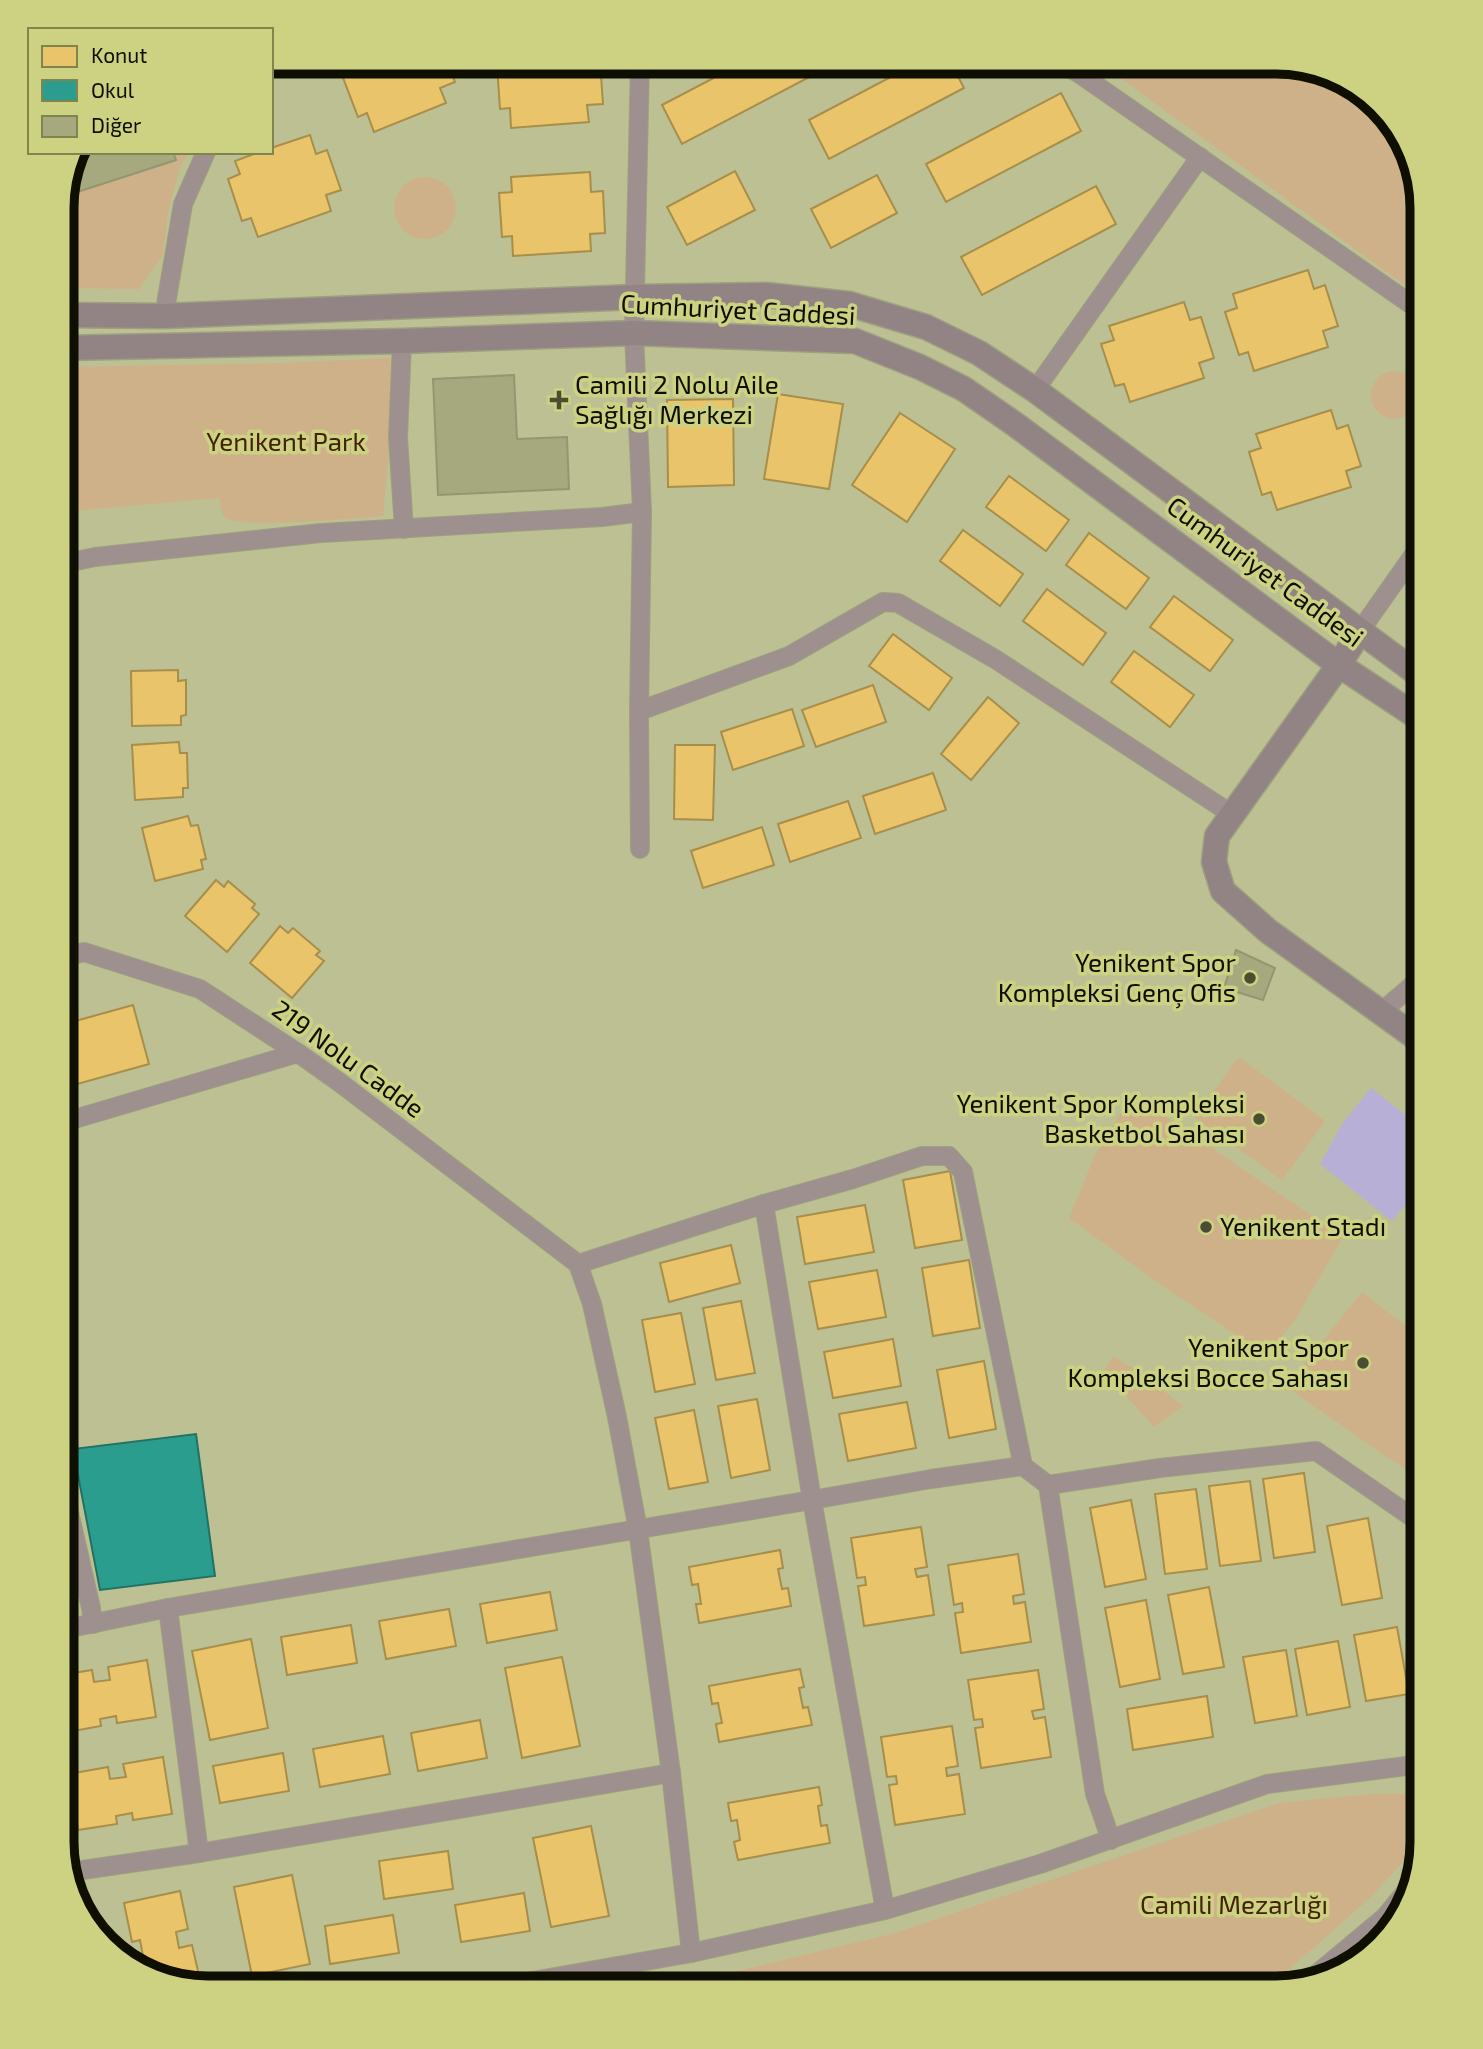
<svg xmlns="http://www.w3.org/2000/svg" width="1483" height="2049" viewBox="0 0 1483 2049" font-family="'Exo 2',sans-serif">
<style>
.green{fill:#cfb189}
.water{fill:#b8afd7}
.homes{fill:#e9c46a;stroke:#a78e4a;stroke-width:2}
.schools{fill:#2a9d8f;stroke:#227264;stroke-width:2}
.building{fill:#a6a87e;stroke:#949672;stroke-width:2}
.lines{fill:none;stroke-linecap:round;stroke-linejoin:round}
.street-casing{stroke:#9ea07f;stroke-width:20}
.secondary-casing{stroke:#9ea07f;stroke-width:27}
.street{stroke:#9d908f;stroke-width:18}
.secondary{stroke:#928484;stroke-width:24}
.poi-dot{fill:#4b4d33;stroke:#ccd281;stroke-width:2.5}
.labels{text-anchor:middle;stroke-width:7;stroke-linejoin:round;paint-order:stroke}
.street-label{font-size:26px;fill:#0e0f00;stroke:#ccd281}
.poi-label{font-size:26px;fill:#0e0f00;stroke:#ccd281;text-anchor:end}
.park-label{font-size:26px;fill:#452108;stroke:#ccd281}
.rim{fill:none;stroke:#0e0f00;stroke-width:9}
</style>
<rect width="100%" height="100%" fill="#bdc093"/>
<g class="green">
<path d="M1097,61L1285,62L1349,81L1402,134L1422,207V298Z"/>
<path d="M74,152H190L180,167L168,212L163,255L139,289L62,288V197Z"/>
<circle cx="425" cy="208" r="31"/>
<path d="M392,358L391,423L383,516C359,518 240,529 226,518C220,514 221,505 219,498L73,511L78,547L79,572L62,583V367L278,363Z"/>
<circle cx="1395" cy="395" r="24"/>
<path d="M1239,1057L1325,1121L1282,1180L1194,1117Z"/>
<path d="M1132,1094L1343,1237L1295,1320L1267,1355L1161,1285L1069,1218L1095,1155Z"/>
<path d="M1362,1292L1422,1339V1481L1286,1387Z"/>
<path d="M1113,1356L1143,1375L1183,1406L1154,1427L1104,1371Z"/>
<path d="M1372,1794H1407L1422,1809L1421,1842L1371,1897L1268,1988H705V1979L895,1933L1279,1803Z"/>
</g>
<path class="water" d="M1371,1088L1422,1128V1185L1392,1221L1320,1164L1342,1124Z"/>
<g class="homes">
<path d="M350,61H447L455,82L440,88L446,103L374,132L367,113L358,117L342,75L354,71Z"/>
<path d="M509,61L600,62L603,104L587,105L589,122L511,128L510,108L500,109L497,65L509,63Z"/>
<path d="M746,61H811L817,73L682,144L662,105Z"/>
<path d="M921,61H950L964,88L829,159L809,120Z"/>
<path d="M1061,93L1081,131L946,202L926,164Z"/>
<path d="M310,135L316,154L327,150L341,190L326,195L331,211L258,237L251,218L242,221L228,179L240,174L235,161L259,152H271V148Z"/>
<path d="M735,171L755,210L687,245L667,207Z"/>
<path d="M590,172L591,192L603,191L605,233L590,234L591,251L513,256L512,236L502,237L499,193L512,192L511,177Z"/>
<path d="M877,175L897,213L831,248L811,209Z"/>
<path d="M1096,186L1116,224L982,295L961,257Z"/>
<path d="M1308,270L1314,289L1325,285L1338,326L1323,331L1328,347L1254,371L1248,352L1239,355L1225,312L1237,308L1233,294Z"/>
<path d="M1184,302L1190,320L1201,317L1214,358L1199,363L1204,378L1130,402L1124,384L1115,386L1101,344L1114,340L1109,326Z"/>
<path d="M778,394L843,404L829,489L764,479Z"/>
<path d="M733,399L734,485L668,487L667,400Z"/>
<path d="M1331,410L1337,429L1348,425L1361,466L1346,471L1351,487L1277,510L1271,492L1262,495L1249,452L1261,448L1256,434Z"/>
<path d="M900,413L955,449L907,522L852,485Z"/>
<path d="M1009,476L1069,520L1046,551L986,507Z"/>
<path d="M963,530L1023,574L1000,606L940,561Z"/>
<path d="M1089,533L1149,578L1126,609L1066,565Z"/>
<path d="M1047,589L1106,633L1083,665L1023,621Z"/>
<path d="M1174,596L1233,640L1210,671L1150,627Z"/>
<path d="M893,634L952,678L929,710L869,666Z"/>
<path d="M1134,651L1194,695L1170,727L1111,682Z"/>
<path d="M178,670V681L186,680V715L181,716V725L132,726L131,671Z"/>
<path d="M873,685L886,722L816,747L802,710Z"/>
<path d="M988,697L1019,723L971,780L941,754Z"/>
<path d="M792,709L804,746L733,770L721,732Z"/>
<path d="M179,742L180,753H187L188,788H183V797L135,800L132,745Z"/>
<path d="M675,745H715L713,820L674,819Z"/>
<path d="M933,773L946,810L875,834L863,796Z"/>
<path d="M848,801L861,838L790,862L778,824Z"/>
<path d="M188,816L191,826L198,825L206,859L201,860L203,869L155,881L142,828Z"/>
<path d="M762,827L774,865L703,888L691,851Z"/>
<path d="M216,880L224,887L228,881L255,904L252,908L259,914L227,952L185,916Z"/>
<path d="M280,926L288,933L293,928L320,951L316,955L324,961L292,998L250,963Z"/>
<path d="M133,1005L149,1064L63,1088L61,1025Z"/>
<path d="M950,1171L962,1240L915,1248L903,1180Z"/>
<path d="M865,1205L874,1252L805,1264L797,1217Z"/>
<path d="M731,1245L740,1283L669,1302L660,1263Z"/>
<path d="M969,1260L980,1328L933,1336L922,1268Z"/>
<path d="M877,1270L886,1317L818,1329L809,1282Z"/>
<path d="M741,1301L755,1373L716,1380L703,1308Z"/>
<path d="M681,1313L695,1384L655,1392L642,1320Z"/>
<path d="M893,1339L901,1386L833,1398L824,1352Z"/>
<path d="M984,1361L996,1429L949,1438L937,1370Z"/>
<path d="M757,1399L770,1470L731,1478L718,1406Z"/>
<path d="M907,1402L916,1448L848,1461L839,1414Z"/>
<path d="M694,1410L708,1482L669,1489L655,1418Z"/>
<path d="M1304,1473L1315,1552L1274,1558L1263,1479Z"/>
<path d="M1250,1481L1261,1561L1220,1566L1209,1486Z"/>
<path d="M1196,1489L1207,1569L1165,1574L1155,1494Z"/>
<path d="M1131,1500L1146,1579L1105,1587L1090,1508Z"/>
<path d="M1368,1518L1382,1598L1342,1605L1327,1526Z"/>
<path d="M921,1527L927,1567L915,1569L917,1577L928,1575L934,1615L864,1626L858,1586L866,1585L865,1577L857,1578L851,1538Z"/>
<path d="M780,1550L783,1568L778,1569L782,1589L788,1588L791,1606L699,1623L696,1604H701L698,1584L692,1585L689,1567Z"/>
<path d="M1018,1554L1024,1594L1013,1596L1014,1604L1025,1602L1031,1642L961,1653L955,1613L963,1612L962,1603L954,1605L948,1565Z"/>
<path d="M1422,1578V1646L1411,1580Z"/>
<path d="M1209,1587L1224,1667L1183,1674L1168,1595Z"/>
<path d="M550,1592L557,1630L487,1643L480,1604Z"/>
<path d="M1146,1600L1160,1679L1120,1687L1105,1608Z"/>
<path d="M449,1609L456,1646L386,1659L379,1621Z"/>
<path d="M351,1625L357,1663L287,1675L281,1637Z"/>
<path d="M1397,1627L1409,1694L1366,1701L1354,1635Z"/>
<path d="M251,1639L268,1728L210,1740L192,1651Z"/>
<path d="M1338,1641L1350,1707L1307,1715L1295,1649Z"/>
<path d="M1286,1650L1297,1716L1255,1723L1243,1657Z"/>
<path d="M562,1657L580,1746L522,1758L505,1668Z"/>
<path d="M147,1660L156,1717L117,1723L116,1716L100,1719L101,1726L62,1733L61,1675L92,1670L94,1682L110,1680L108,1667Z"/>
<path d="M800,1669L804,1687L799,1688L803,1708L808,1707L812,1725L719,1742L716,1724L722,1723L718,1703L712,1704L709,1686Z"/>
<path d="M1038,1670L1044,1709L1032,1711L1034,1719L1045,1717L1051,1757L981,1768L975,1728L983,1727L982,1719L974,1720L968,1680Z"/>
<path d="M1207,1696L1213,1737L1133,1750L1127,1709Z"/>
<path d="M480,1720L487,1758L418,1771L411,1733Z"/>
<path d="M952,1726L958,1766L946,1768L947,1776L959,1774L965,1814L895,1825L889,1785L897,1784L896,1776L887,1777L881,1737Z"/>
<path d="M383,1736L390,1774L320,1787L313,1749Z"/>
<path d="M283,1753L289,1791L220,1803L213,1766Z"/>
<path d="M163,1757L172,1814L133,1820L132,1813L116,1816L117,1824L78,1830L69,1774L108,1767L110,1779L126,1777L123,1764Z"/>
<path d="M819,1787L822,1805L818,1806L821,1826L827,1825L830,1843L738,1860L734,1842L740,1840L737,1820L731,1821L728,1803Z"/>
<path d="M591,1826L609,1916L551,1927L533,1838Z"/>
<path d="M448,1851L453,1889L384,1899L379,1861Z"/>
<path d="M292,1875L310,1964L252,1976L234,1887Z"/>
<path d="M180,1891L188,1929L176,1932L179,1948L192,1945L201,1984L192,1986L138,1969L136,1957L143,1956L140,1940L132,1942L124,1903Z"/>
<path d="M524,1893L530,1931L461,1942L455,1905Z"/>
<path d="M393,1915L399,1953L330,1964L325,1926Z"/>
</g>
<path class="schools" d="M196,1434L215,1576L100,1590L73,1449Z"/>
<g class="building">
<path d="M74,152H173L176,160L62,197Z"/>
<path d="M514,375L517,439L567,437L569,489L438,495L433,379Z"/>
<path d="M1236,950L1275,968L1263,1000L1224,988Z"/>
</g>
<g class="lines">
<defs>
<g id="street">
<path d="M1052,61L1077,72L1422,312"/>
<path d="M271,68L282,61"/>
<path d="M164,316L183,204L206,152"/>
<path d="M402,341L398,438L404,529"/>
<path d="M1035,390L1200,157"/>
<path d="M62,564L95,557L321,533L602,517L642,512L634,333L640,61"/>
<path d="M1360,631L1422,543"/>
<path d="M639,711L789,656L883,602L898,603L995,659L1233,815"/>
<path d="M640,849L639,711L642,512"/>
<path d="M61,958L84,952L200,989L298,1053L339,1082L578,1264"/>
<path d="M1381,1012L1422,977"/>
<path d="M61,1123L298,1053"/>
<path d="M764,1204L853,1179L922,1156H949L963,1172L1023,1466"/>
<path d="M578,1264L764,1204L812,1500L931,1479L1023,1466L1048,1485L1160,1468L1316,1451L1422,1524"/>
<path d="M578,1264L592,1304L617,1417L638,1530L671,1773L691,1953"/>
<path d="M61,1477L91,1608L93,1624"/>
<path d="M1048,1485L1095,1794L1111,1840"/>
<path d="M168,1608L199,1853"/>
<path d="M61,1630L168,1608L812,1500L885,1910"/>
<path d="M69,1872L199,1853L671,1773"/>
<path d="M1312,1978L1385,1917L1409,1888"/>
<path d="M494,1988L691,1953L885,1910L1040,1864L1267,1784L1422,1764"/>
</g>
<g id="secondary">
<path d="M62,315L164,316L635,297L766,295L849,304L926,327L979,353L1035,390L1422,677"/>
<path d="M62,348L402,341L634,333L855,341L920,367L964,389L1016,425L1339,665L1422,720"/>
<path d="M1360,631L1339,665L1217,836L1214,862L1223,891L1268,931L1422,1042"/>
</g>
</defs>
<use href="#street" class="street-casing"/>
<use href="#secondary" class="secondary-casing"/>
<use href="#street" class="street"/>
<use href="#secondary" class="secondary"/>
</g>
<g class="poi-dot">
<path d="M555.5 389.5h7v7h7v7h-7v7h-7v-7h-7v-7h7z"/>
<circle cx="1250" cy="978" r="7"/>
<circle cx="1259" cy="1119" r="7"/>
<circle cx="1206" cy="1227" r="7"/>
<circle cx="1363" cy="1363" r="7"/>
</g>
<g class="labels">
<g class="street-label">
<text transform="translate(738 310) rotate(3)" y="9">Cumhuriyet Caddesi</text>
<text transform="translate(1265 572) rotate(36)" y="9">Cumhuriyet Caddesi</text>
<text transform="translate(348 1059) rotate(36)" y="9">219 Nolu Cadde</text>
</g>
<g class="poi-label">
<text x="575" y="394" text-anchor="start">Camili 2 Nolu Aile<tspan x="575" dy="30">Sağlığı Merkezi</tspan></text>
<text x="1236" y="972">Yenikent Spor<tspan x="1236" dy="30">Kompleksi Genç Ofis</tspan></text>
<text x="1245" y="1113">Yenikent Spor Kompleksi<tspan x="1245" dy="30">Basketbol Sahası</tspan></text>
<text x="1220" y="1236" text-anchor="start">Yenikent Stadı</text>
<text x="1349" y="1357">Yenikent Spor<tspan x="1349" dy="30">Kompleksi Bocce Sahası</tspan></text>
</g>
<g class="park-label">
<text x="286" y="451">Yenikent Park</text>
<text x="1234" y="1914">Camili Mezarlığı</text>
</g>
</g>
<path d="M0 0H1483V2049H0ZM208 74H1276A134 134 0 0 1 1410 208V1842A134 134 0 0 1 1276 1976H208A134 134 0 0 1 74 1842V208A134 134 0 0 1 208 74Z" fill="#ccd281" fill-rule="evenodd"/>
<path class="rim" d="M208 74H1276A134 134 0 0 1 1410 208V1842A134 134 0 0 1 1276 1976H208A134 134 0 0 1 74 1842V208A134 134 0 0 1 208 74Z"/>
<rect x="28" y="28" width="245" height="126" fill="#ccd281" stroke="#80844d" stroke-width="2"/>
<rect x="42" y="46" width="35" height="21" fill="#e9c46a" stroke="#80844d" stroke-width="2"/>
<text x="91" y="63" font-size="21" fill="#0e0f00">Konut</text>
<rect x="42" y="80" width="35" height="21" fill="#2a9d8f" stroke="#80844d" stroke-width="2"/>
<text x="91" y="98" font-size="21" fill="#0e0f00">Okul</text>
<rect x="42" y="116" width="35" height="21" fill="#a6a87e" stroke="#80844d" stroke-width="2"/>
<text x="91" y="133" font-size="21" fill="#0e0f00">Diğer</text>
</svg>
